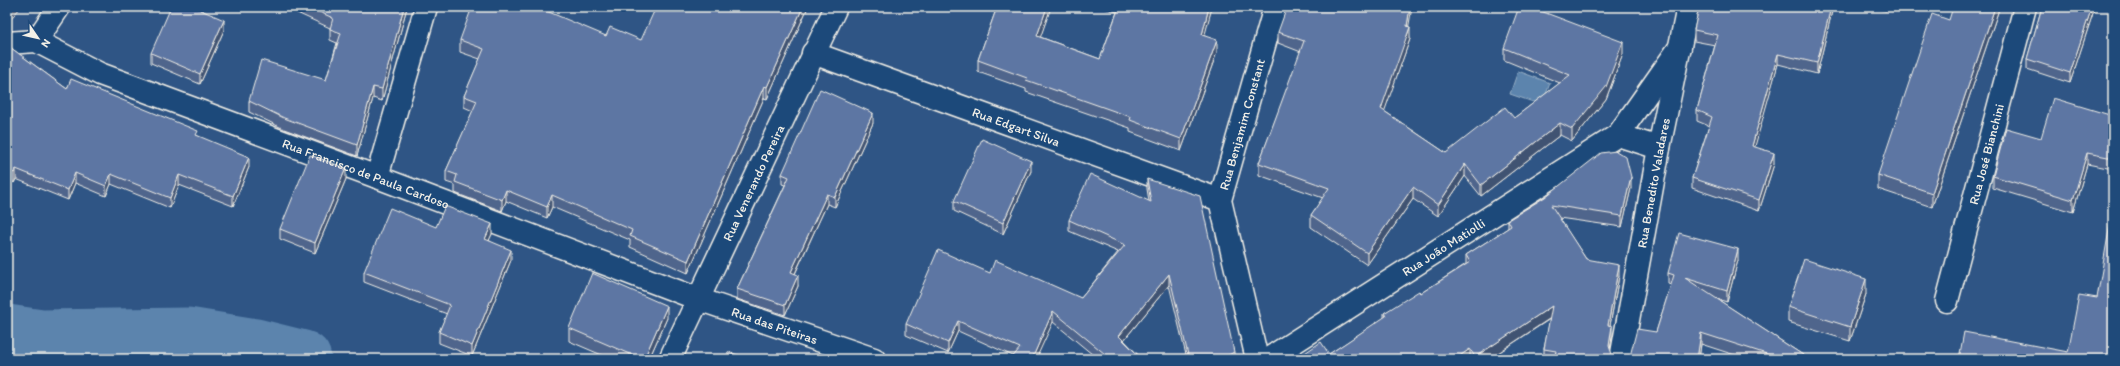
<svg xmlns="http://www.w3.org/2000/svg" width="2120" height="366" viewBox="0 0 2120 366" font-family="Itim,sans-serif">
<style>
.water{fill:#5b84ad;stroke:#98b0c5}
.lines{fill:none;stroke-linecap:round;stroke-linejoin:round}
.river{stroke:#5b84ad;stroke-width:57}
.street-casing{stroke:#f4f1e8;stroke-width:25}
.secondary-casing{stroke:#f4f1e8;stroke-width:25}
.street{stroke:#1f4a7a;stroke-width:22}
.secondary{stroke:#1f4a7a;stroke-width:22}
.wall{fill:#50658c;stroke:#f4f1e8}
.shaded-wall{fill:#415372;stroke:#f4f1e8}
.building{fill:#5d76a3;stroke:#f4f1e8}
.labels{text-anchor:middle;stroke-width:3.5;stroke-linejoin:round;paint-order:stroke}
.street-label{font-size:13px;fill:#f4f1e8;stroke:#1f4a7a}
</style>
<rect width="100%" height="100%" fill="#2f5585"/>
<filter id="ink" filterUnits="userSpaceOnUse"><feTurbulence type="fractalNoise" baseFrequency=".025" numOctaves="2"/><feDisplacementMap in="SourceGraphic" scale="8" xChannelSelector="R" yChannelSelector="G"/><feConvolveMatrix kernelMatrix="1 2 1 2 8 2 1 2 1" color-interpolation-filters="sRGB"/></filter>
<g filter="url(#ink)">
<path class="water" d="M1518,71L1550,83L1542,105L1510,94Z"/>
<g class="lines">
<path class="river" d="M7,333L41,338L187,336L255,347L303,359"/>
<defs>
<g id="street">
<path d="M36,41L59,7"/>
<path id="s1" d="M7,43L36,41L100,74L377,177L698,299L874,359"/>
<path id="s2" d="M813,53L1220,200"/>
<path d="M1618,135L1659,148"/>
<path d="M377,177L426,7"/>
<path id="s3" d="M1947,301L2025,7"/>
<path id="s4" d="M1257,359L1220,200L1275,7"/>
<path id="s5" d="M1268,359L1618,135L1680,47"/>
</g>
<g id="secondary">
<path id="s6" d="M670,359L836,7"/>
<path id="s7" d="M1621,359L1659,148L1688,7"/>
</g>
</defs>
<use href="#street" class="street-casing"/>
<use href="#secondary" class="secondary-casing"/>
<use href="#street" class="street"/>
<use href="#secondary" class="secondary"/>
</g>
<g class="wall">
<path d="M284,7H407L382,101L373,98L357,156L284,129L249,112V101L326,80L337,43L330,40V28Z"/>
<path d="M808,7L767,99L764,98L688,273L630,247V240L552,207L547,218L506,201L502,211L455,193V185L446,182V171L473,111L464,107V96L480,59L460,52V40L606,36L641,40Z"/>
<path d="M997,7H1051L1040,37L1100,59L1117,12L1100,7H1212L1204,36L1217,52L1181,151L1130,132V128L1026,92V89L978,72V60Z"/>
<path d="M1699,7H1833L1817,74L1778,64L1754,147L1774,164L1759,211L1692,188V178L1709,126L1697,121V110L1715,45L1694,41V30Z"/>
<path d="M1871,7H1887L1886,11Z"/>
<path d="M1998,7V12L1932,207L1878,189V175L1949,20Z"/>
<path d="M2042,7H2095L2070,83L2027,69V59Z"/>
<path d="M1408,27L1410,39L1384,111L1446,153L1514,118L1560,83L1504,60V48L1623,54L1606,99L1572,141L1560,135L1481,196L1465,176L1438,216L1413,199L1367,265L1311,227V215L1323,198L1259,175V163L1301,52L1278,43V32Z"/>
<path d="M224,30L200,84L151,63V53Z"/>
<path d="M7,45L67,89L198,136L249,167L233,206L179,185L170,208L111,184L106,196L75,183L68,200L16,179L14,183L10,180Z"/>
<path d="M2113,116V169L2087,164L2073,212L1993,188V176L2041,138Z"/>
<path d="M873,123L835,207L827,204L795,274L798,286L785,315L737,299V289L785,185L782,184V174Z"/>
<path d="M1031,171L1003,234L954,211V201Z"/>
<path d="M346,179L315,253L280,239V229Z"/>
<path d="M1147,179L1234,359H1187L1169,285L1124,340L1142,359H1098L1053,322L1013,356L958,331L948,353L906,335V324L990,273L1081,298L1118,252L1069,231V220L1149,201L1147,189Z"/>
<path d="M1631,188L1622,227L1559,218L1586,259L1619,276L1610,325L1612,337L1610,350L1613,357L1616,359H1544V349L1550,319L1489,359H1296L1329,354L1384,318V313L1421,293L1466,264V255L1508,228V220L1545,197Z"/>
<path d="M436,227L492,234L489,240L511,260L472,356L439,343V332L447,314L364,282V272Z"/>
<path d="M1738,260L1727,302L1717,299L1809,359H1747L1701,344L1699,359H1623L1630,356L1656,332L1671,285L1668,284V273Z"/>
<path d="M1866,294L1850,341L1788,322V307Z"/>
<path d="M667,318L649,359H611L569,341V328Z"/>
</g>
<g class="shaded-wall">
<path d="M12,7H21L7,23V12Z"/>
<path d="M404,7H407L382,101V89Z"/>
<path d="M803,7H808L767,99V87Z"/>
<path d="M1047,7H1051L1037,47V36Z"/>
<path d="M1209,7H1212L1202,46V35Z"/>
<path d="M1410,7H1412L1407,36L1410,27V39L1381,121V109L1407,26Z"/>
<path d="M1831,7H1833L1817,74V63Z"/>
<path d="M1995,7H1998V12L1932,207V193Z"/>
<path d="M2092,7H2095L2070,83V73Z"/>
<path d="M224,20V30L200,84V74Z"/>
<path d="M1217,40V52L1181,151V139Z"/>
<path d="M1623,42V54L1606,99L1572,141V129Z"/>
<path d="M1778,54V64L1752,157V146Z"/>
<path d="M764,86V98L688,273V261Z"/>
<path d="M373,87V98L357,156V145Z"/>
<path d="M873,113V123L835,207V197Z"/>
<path d="M1560,123V135L1481,196V185Z"/>
<path d="M1774,153V164L1759,211V200Z"/>
<path d="M2087,153V164L2073,212V200Z"/>
<path d="M249,157V167L233,206V196Z"/>
<path d="M1031,161V171L1003,234V223Z"/>
<path d="M1465,164V176L1438,216V205Z"/>
<path d="M346,168V179L315,253V243Z"/>
<path d="M16,169V179L14,183V173Z"/>
<path d="M10,170V180L7,185V174Z"/>
<path d="M75,173V183L68,200V190Z"/>
<path d="M111,174V184L106,196V186Z"/>
<path d="M179,175V185L170,208V198Z"/>
<path d="M1631,177V188L1622,227V216Z"/>
<path d="M1413,187V199L1367,265V253Z"/>
<path d="M506,190V201L502,211V200Z"/>
<path d="M827,194V204L791,282V272Z"/>
<path d="M552,195V207L547,218V207Z"/>
<path d="M492,224V234L485,249V239Z"/>
<path d="M1738,249V260L1727,302V291Z"/>
<path d="M511,250V260L472,356V346Z"/>
<path d="M1619,265V276L1608,336V325Z"/>
<path d="M1169,274V285L1119,346V336Z"/>
<path d="M798,275V286L785,315V305Z"/>
<path d="M1866,279V294L1850,341V327Z"/>
<path d="M667,306V318L649,359H644Z"/>
<path d="M1552,306V317L1489,359H1475V357Z"/>
<path d="M1053,311V322L1036,359H1032Z"/>
<path d="M958,321V331L948,353V343Z"/>
<path d="M1612,326V337L1609,357V346Z"/>
<path d="M1701,333V344L1699,359H1697Z"/>
<path d="M1470,349V359H1455Z"/>
<path d="M1234,352V359H1222Z"/>
</g>
<g class="building">
<path d="M7,7H12L7,12Z"/>
<path d="M171,7H194L224,20L200,74L151,53Z"/>
<path d="M308,7H404L382,89L373,87L357,145L284,118L249,101L261,60L326,80L341,33L330,29L333,18Z"/>
<path d="M472,7H537L606,36L610,27L641,40L656,7H803L767,87L764,86L688,261L630,236L632,230L552,195L547,207L506,190L502,200L455,182L457,175L446,171L477,101L464,96L484,49L460,40Z"/>
<path d="M997,7H1047L1037,36L1100,59L1119,7H1209L1202,35L1217,40L1181,139L1130,120L1131,117L1026,80L1027,78L978,60Z"/>
<path d="M1287,7H1410L1407,26L1410,27L1381,109L1446,153L1505,107L1514,118L1570,75L1504,48L1519,7H1530L1623,42L1606,87L1572,129L1560,123L1481,185L1465,164L1438,205L1413,187L1367,253L1311,215L1329,188L1259,163L1304,41L1278,32Z"/>
<path d="M1699,7H1831L1817,63L1778,54L1752,146L1774,153L1759,200L1692,178L1712,117L1697,110L1718,35L1694,30Z"/>
<path d="M1953,7H1995L1932,193L1878,175L1932,14L1949,20Z"/>
<path d="M2042,7H2092L2070,73L2027,59Z"/>
<path d="M7,45L67,89L71,79L198,131L196,135L249,157L233,196L179,175L170,198L111,174L106,186L75,173L68,190L16,169L14,173L10,170L7,174Z"/>
<path d="M820,89L873,113L835,197L827,194L791,272L798,275L785,305L737,289L789,177L782,174Z"/>
<path d="M2053,98L2113,116V158L2087,153L2073,200L1993,176L2006,128L2041,138Z"/>
<path d="M982,139L1031,161L1003,223L954,201Z"/>
<path d="M1616,151L1626,157L1631,177L1622,216L1551,205L1586,259L1619,265L1608,325L1612,326L1609,346L1613,357L1616,359H1554L1556,351L1544,349L1552,306L1475,357L1470,349L1455,359H1296L1321,342L1329,354L1386,316L1384,313L1419,291L1421,293L1470,262L1466,255L1511,226L1508,220L1545,197L1601,153Z"/>
<path d="M310,155L346,168L315,243L280,229Z"/>
<path d="M1090,174L1151,202L1147,179L1200,196L1234,352L1222,359H1189L1169,274L1119,336L1142,359H1100L1105,354L1053,311L1032,359H1011L1020,348L958,321L948,343L906,324L938,250L990,273L995,260L1081,298L1125,245L1069,220Z"/>
<path d="M445,206L492,224L485,239L511,250L472,346L439,332L450,305L364,272L390,208L436,227Z"/>
<path d="M2112,213H2113V359H1959L1964,332L2068,352L2079,295L2097,298Z"/>
<path d="M1679,233L1738,249L1727,291L1685,278L1809,359H1782L1701,333L1697,359H1623L1630,356L1637,329L1656,332L1674,275L1668,273Z"/>
<path d="M1804,259L1866,279L1850,327L1788,307Z"/>
<path d="M592,273L667,306L644,359H641L569,328Z"/>
<path d="M729,352L749,359H726Z"/>
<path d="M189,353L202,359H186Z"/>
<path d="M713,357L718,359H712Z"/>
</g>
</g>
<g class="labels">
<g class="street-label">
<text dy="5" stroke="none"><textPath href="#s4" startOffset="242">Rua Benjamim Constant</textPath></text>
<text dy="5" stroke="none"><textPath href="#s2" startOffset="216">Rua Edgart Silva</textPath></text>
<text dy="5" stroke="none"><textPath href="#s3" startOffset="152">Rua José Bianchini</textPath></text>
<text dy="5" stroke="none"><textPath href="#s1" startOffset="385">Rua Francisco de Paula Cardoso</textPath></text>
<text dy="5" stroke="none"><textPath href="#s6" startOffset="195">Rua Venerando Pereira</textPath></text>
<text dy="5" stroke="none"><textPath href="#s7" startOffset="179">Rua Benedito Valadares</textPath></text>
<text dy="5" stroke="none"><textPath href="#s5" startOffset="208">Rua João Matiolli</textPath></text>
<text dy="5" stroke="none"><textPath href="#s1" startOffset="821">Rua das Piteiras</textPath></text>
</g>
</g>
<rect width="2120" height="366" fill="none" stroke="#1f4a7a" stroke-width="24"/>
<rect x="12" y="12" width="2096" height="342" fill="none" stroke="#f4f1e8" stroke-width="1.5" filter="url(#ink)"/>
<g transform="translate(38 38) rotate(124)" stroke="#1f4a7a" stroke-width="3" paint-order="stroke">
<path d="M0-3L7 15L0 10L-7 15Z" fill="#f4f1e8"/>
<text y="-6" font-size="11" font-weight="bold" text-anchor="middle" fill="#f4f1e8">N</text>
</g>
</svg>
